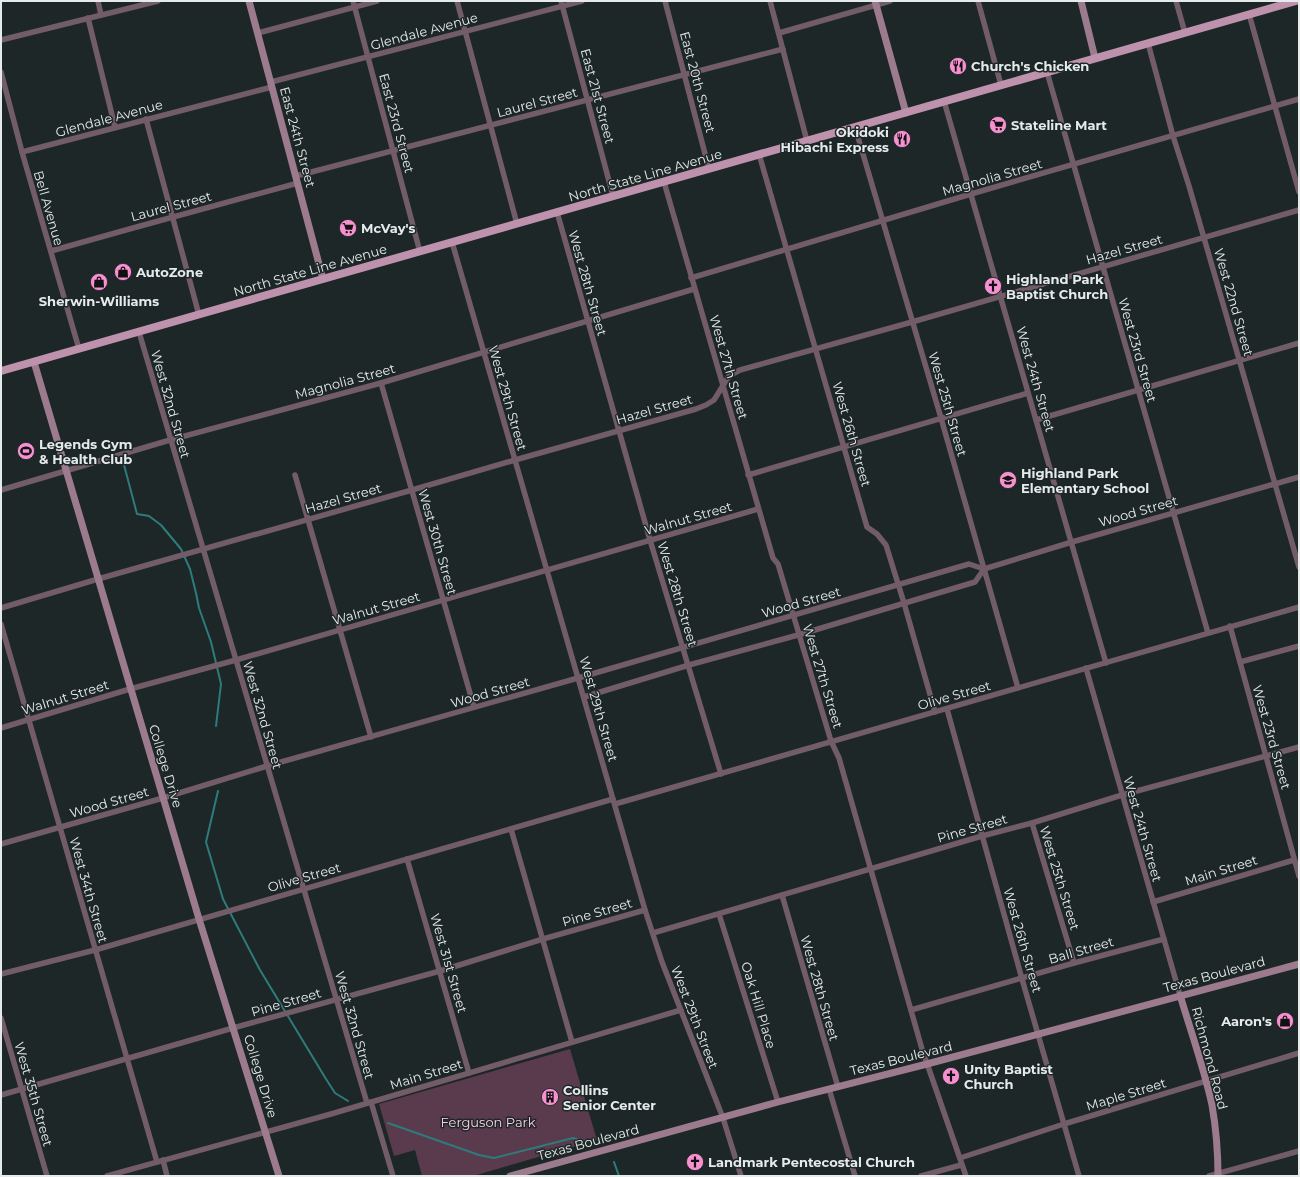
<svg xmlns="http://www.w3.org/2000/svg" width="1300" height="1177" viewBox="0 0 1300 1177" font-family="Montserrat,sans-serif">
<style>
.green{fill:#5a3a4d}
.lines{fill:none;stroke-linecap:round;stroke-linejoin:round}
.stream{stroke:#2e7b7c;stroke-width:2}
.street{stroke:#715c68;stroke-width:5.5}
.secondary{stroke:#9d7b8e;stroke-width:7}
.primary{stroke:#be92ac;stroke-width:8}
.labels{text-anchor:middle;stroke-width:3;stroke-linejoin:round;paint-order:stroke}
.street-label{font-size:13px;fill:#e5ebeb;stroke:#1e2727}
.poi-label{font-size:13px;font-weight:bold;fill:#e5ebeb;stroke:#1e2727;text-anchor:start}
.park-label{font-size:13px;fill:#fed0ea;stroke:#1e2727}
</style>
<rect width="100%" height="100%" fill="#1e2727"/>
<path class="green" d="M570,1049L597,1140L473,1176H422L415,1150L394,1156L379,1104Z"/>
<g class="lines">
<g class="stream">
<path d="M123,461L137,514L149,516L161,525L181,549L190,569L196,593L199,608L211,642L221,684L216,726"/>
<path d="M218,791L206,842L223,899L260,970L326,1079L335,1093L348,1101"/>
<path d="M388,1123L479,1155L494,1158L573,1138L580,1140"/>
<path d="M614,1162L619,1176"/>
</g>
<g class="street">
<path d="M98,1L101,15"/>
<path d="M353,1L420,252"/>
<path d="M457,1L517,224"/>
<path d="M561,1L613,196"/>
<path d="M665,1L709,169"/>
<path d="M770,1L807,141"/>
<path d="M978,1L1001,85"/>
<path d="M1176,1L1185,33"/>
<path d="M1249,14L1299,192"/>
<path d="M88,18L115,127"/>
<path d="M258,33L377,1"/>
<path d="M779,33L890,1"/>
<path d="M1,40L158,1"/>
<path d="M1148,43L1173,136L1189,186L1299,567"/>
<path d="M1,72L22,152L79,349"/>
<path d="M1047,72L1208,633"/>
<path d="M271,82L582,1"/>
<path d="M944,101L1106,663"/>
<path d="M146,119L199,315"/>
<path d="M855,127L941,418L1018,688"/>
<path d="M22,152L272,87"/>
<path d="M759,154L867,527L877,534L886,545L904,603L935,712"/>
<path d="M296,176L783,49"/>
<path d="M664,182L773,558L778,564L831,741L839,758L922,1049L966,1176"/>
<path d="M557,212L650,540L721,774"/>
<path d="M452,242L645,910L662,962L723,1118L741,1176"/>
<path d="M51,251L133,228L298,183"/>
<path d="M691,278L971,194L1299,99"/>
<path d="M139,332L367,1103"/>
<path d="M381,383L474,707"/>
<path d="M1036,420L1299,343"/>
<path d="M295,475L371,737"/>
<path d="M748,475L1028,393"/>
<path d="M1,490L170,440L381,383L694,289"/>
<path d="M1,608L98,579L412,490L515,460L696,409L706,405L714,400L729,376L740,370L912,322L1299,210"/>
<path d="M1,624L157,1162"/>
<path d="M1230,626L1299,876"/>
<path d="M1240,662L1299,646"/>
<path d="M1086,668L1180,995"/>
<path d="M584,697L689,665L798,635L975,582L984,569"/>
<path d="M947,709L1022,979L1079,1176"/>
<path d="M1,728L130,689L236,660L758,509"/>
<path d="M615,804L1299,607"/>
<path d="M1032,823L1074,963"/>
<path d="M511,829L572,1042"/>
<path d="M1,844L163,798L267,766L578,678L969,564L984,569L1072,542L1299,477"/>
<path d="M407,859L469,1073"/>
<path d="M782,895L838,1087"/>
<path d="M1153,902L1294,860"/>
<path d="M719,914L778,1102"/>
<path d="M653,933L982,836L1032,823L1122,795L1299,747"/>
<path d="M1,974L95,950L613,799"/>
<path d="M911,1010L1074,963L1164,939"/>
<path d="M1,1018L47,1176"/>
<path d="M829,1089L855,1176"/>
<path d="M1,1095L233,1028L440,971L543,939L645,910"/>
<path d="M371,1102L393,1176"/>
<path d="M960,1158L1064,1124L1299,1053"/>
<path d="M163,1160L167,1176"/>
<path d="M107,1176L331,1114L681,1010"/>
<path d="M921,1176L961,1165"/>
<path d="M1209,1176L1299,1151"/>
</g>
<g class="secondary">
<path d="M249,1L323,279"/>
<path d="M875,1L906,113"/>
<path d="M1081,1L1095,58"/>
<path d="M34,362L199,919L279,1176"/>
<path d="M1180,995C1191,1032 1204,1068 1212,1105C1216,1128 1218,1153 1218,1176"/>
<path d="M510,1176L778,1102L927,1064L1299,964"/>
</g>
<path class="primary" d="M1,371L1296,1"/>
</g>
<defs>
<symbol id="restaurant-disc" viewBox="-11 -11 22 22"><circle r="9.5" fill="#f690d0" stroke="#1e2727"/><path d="M-5-6h1v4h1v-4h1v4h1v-4h1v5L-1.5 .5V6h-2V.5L-5-1ZM5-6V6H3V1.5H1.5Q1.5-4 5-6Z" fill="#111"/></symbol>
<symbol id="supermarket-disc" viewBox="-11 -11 22 22"><circle r="9.5" fill="#f690d0" stroke="#1e2727"/><path d="M-6-5.5h2.5l.6 2H6L4.5 2H-2.5L-4.4-4H-6ZM-1.5 3.2a1.3 1.3 0 1 0 .1 0ZM3 3.2a1.3 1.3 0 1 0 .1 0Z" fill="#111"/></symbol>
<symbol id="shop-disc" viewBox="-11 -11 22 22"><circle r="9.5" fill="#f690d0" stroke="#1e2727"/><path d="M-5-2.5h2.3a2.7 3.5 0 0 1 5.4 0H5L5.5 6h-11ZM-1.5-2.5h3a1.5 2.3 0 0 0-3 0Z" fill="#111"/></symbol>
<symbol id="church-disc" viewBox="-11 -11 22 22"><circle r="9.5" fill="#f690d0" stroke="#1e2727"/><path d="M-1.2-6h2.4v3.5h3.3v2.4h-3.3V6h-2.4V-.1h-3.3v-2.4h3.3Z" fill="#111"/></symbol>
<symbol id="stadium-disc" viewBox="-11 -11 22 22"><circle r="9.5" fill="#f690d0" stroke="#1e2727"/><path d="M0-5a6.5 5 0 1 0 0 10a6.5 5 0 1 0 0-10ZM-3.5-1.8h7v3.6h-7Z" fill="#111"/></symbol>
<symbol id="school-disc" viewBox="-11 -11 22 22"><circle r="9.5" fill="#f690d0" stroke="#1e2727"/><path d="M0-5L7-2L0 1L-7-2ZM-4 1L0 2.5L4 1V4Q0 6-4 4Z" fill="#111"/></symbol>
<symbol id="building-disc" viewBox="-11 -11 22 22"><circle r="9.5" fill="#f690d0" stroke="#1e2727"/><path d="M-4-6H4V6H1V3H-1V6H-4ZM-2.5-4.3h1.7v1.8h-1.7ZM.8-4.3h1.7v1.8H.8ZM-2.5-1h1.7V.8h-1.7ZM.8-1h1.7V.8H.8Z" fill="#111"/></symbol>
</defs>
<g fill-rule="evenodd">
<use href="#restaurant-disc" x="948" y="56" width="20" height="20"/>
<use href="#supermarket-disc" x="988" y="115" width="20" height="20"/>
<use href="#restaurant-disc" x="892" y="129" width="20" height="20"/>
<use href="#supermarket-disc" x="338" y="218" width="20" height="20"/>
<use href="#shop-disc" x="113" y="262" width="20" height="20"/>
<use href="#shop-disc" x="89" y="272" width="20" height="20"/>
<use href="#church-disc" x="983" y="276" width="20" height="20"/>
<use href="#stadium-disc" x="16" y="441" width="20" height="20"/>
<use href="#school-disc" x="998" y="470" width="20" height="20"/>
<use href="#shop-disc" x="1275" y="1011" width="20" height="20"/>
<use href="#church-disc" x="941" y="1066" width="20" height="20"/>
<use href="#building-disc" x="540" y="1087" width="20" height="20"/>
<use href="#church-disc" x="685" y="1152" width="20" height="20"/>
</g>
<g class="labels">
<g class="street-label">
<text transform="translate(424 31) rotate(-15)" y="5">Glendale Avenue</text>
<text transform="translate(698 82) rotate(75)" y="5">East 20th Street</text>
<text transform="translate(598 96) rotate(75)" y="5">East 21st Street</text>
<text transform="translate(537 102) rotate(-15)" y="5">Laurel Street</text>
<text transform="translate(109 118) rotate(-15)" y="5">Glendale Avenue</text>
<text transform="translate(397 123) rotate(75)" y="5">East 23rd Street</text>
<text transform="translate(298 137) rotate(75)" y="5">East 24th Street</text>
<text transform="translate(645 175) rotate(-16)" y="5">North State Line Avenue</text>
<text transform="translate(992 177) rotate(-16)" y="5">Magnolia Street</text>
<text transform="translate(171 206) rotate(-15)" y="5">Laurel Street</text>
<text transform="translate(49 208) rotate(74)" y="5">Bell Avenue</text>
<text transform="translate(1124 249) rotate(-16)" y="5">Hazel Street</text>
<text transform="translate(310 270) rotate(-16)" y="5">North State Line Avenue</text>
<text transform="translate(588 283) rotate(74)" y="5">West 28th Street</text>
<text transform="translate(1234 302) rotate(74)" y="5">West 22nd Street</text>
<text transform="translate(1138 350) rotate(74)" y="5">West 23rd Street</text>
<text transform="translate(729 367) rotate(74)" y="5">West 27th Street</text>
<text transform="translate(1036 379) rotate(74)" y="5">West 24th Street</text>
<text transform="translate(345 381) rotate(-15)" y="5">Magnolia Street</text>
<text transform="translate(508 398) rotate(74)" y="5">West 29th Street</text>
<text transform="translate(171 404) rotate(74)" y="5">West 32nd Street</text>
<text transform="translate(948 404) rotate(74)" y="5">West 25th Street</text>
<text transform="translate(654 409) rotate(-16)" y="5">Hazel Street</text>
<text transform="translate(852 434) rotate(74)" y="5">West 26th Street</text>
<text transform="translate(343 498) rotate(-16)" y="5">Hazel Street</text>
<text transform="translate(1138 511) rotate(-16)" y="5">Wood Street</text>
<text transform="translate(688 518) rotate(-16)" y="5">Walnut Street</text>
<text transform="translate(438 542) rotate(74)" y="5">West 30th Street</text>
<text transform="translate(678 594) rotate(73)" y="5">West 28th Street</text>
<text transform="translate(801 602) rotate(-16)" y="5">Wood Street</text>
<text transform="translate(376 608) rotate(-16)" y="5">Walnut Street</text>
<text transform="translate(823 676) rotate(73)" y="5">West 27th Street</text>
<text transform="translate(490 692) rotate(-16)" y="5">Wood Street</text>
<text transform="translate(954 695) rotate(-16)" y="5">Olive Street</text>
<text transform="translate(65 697) rotate(-17)" y="5">Walnut Street</text>
<text transform="translate(599 709) rotate(74)" y="5">West 29th Street</text>
<text transform="translate(263 715) rotate(74)" y="5">West 32nd Street</text>
<text transform="translate(1272 737) rotate(74)" y="5">West 23rd Street</text>
<text transform="translate(166 766) rotate(73)" y="5">College Drive</text>
<text transform="translate(109 802) rotate(-16)" y="5">Wood Street</text>
<text transform="translate(972 828) rotate(-16)" y="5">Pine Street</text>
<text transform="translate(1143 829) rotate(74)" y="5">West 24th Street</text>
<text transform="translate(1221 870) rotate(-17)" y="5">Main Street</text>
<text transform="translate(304 877) rotate(-16)" y="5">Olive Street</text>
<text transform="translate(1060 878) rotate(73)" y="5">West 25th Street</text>
<text transform="translate(89 890) rotate(74)" y="5">West 34th Street</text>
<text transform="translate(597 912) rotate(-16)" y="5">Pine Street</text>
<text transform="translate(1023 940) rotate(74)" y="5">West 26th Street</text>
<text transform="translate(1081 950) rotate(-16)" y="5">Ball Street</text>
<text transform="translate(449 963) rotate(74)" y="5">West 31st Street</text>
<text transform="translate(1214 974) rotate(-15)" y="5">Texas Boulevard</text>
<text transform="translate(820 988) rotate(74)" y="5">West 28th Street</text>
<text transform="translate(286 1002) rotate(-16)" y="5">Pine Street</text>
<text transform="translate(759 1005) rotate(73)" y="5">Oak Hill Place</text>
<text transform="translate(695 1017) rotate(69)" y="5">West 29th Street</text>
<text transform="translate(355 1025) rotate(74)" y="5">West 32nd Street</text>
<text transform="translate(901 1058) rotate(-14)" y="5">Texas Boulevard</text>
<text transform="translate(1210 1058) rotate(75)" y="5">Richmond Road</text>
<text transform="translate(426 1074) rotate(-17)" y="5">Main Street</text>
<text transform="translate(261 1076) rotate(73)" y="5">College Drive</text>
<text transform="translate(34 1094) rotate(74)" y="5">West 35th Street</text>
<text transform="translate(1126 1094) rotate(-17)" y="5">Maple Street</text>
<text transform="translate(588 1142) rotate(-15)" y="5">Texas Boulevard</text>
</g>
<g class="poi-label">
<text x="971" y="71">Church's Chicken</text>
<text x="1011" y="130">Stateline Mart</text>
<text x="889" y="137" text-anchor="end">Okidoki<tspan x="889" dy="15">Hibachi Express</tspan></text>
<text x="361" y="233">McVay's</text>
<text x="136" y="277">AutoZone</text>
<text x="1006" y="284">Highland Park<tspan x="1006" dy="15">Baptist Church</tspan></text>
<text x="99" y="306" text-anchor="middle">Sherwin-Williams</text>
<text x="39" y="449">Legends Gym<tspan x="39" dy="15">&amp; Health Club</tspan></text>
<text x="1021" y="478">Highland Park<tspan x="1021" dy="15">Elementary School</tspan></text>
<text x="1272" y="1026" text-anchor="end">Aaron's</text>
<text x="964" y="1074">Unity Baptist<tspan x="964" dy="15">Church</tspan></text>
<text x="563" y="1095">Collins<tspan x="563" dy="15">Senior Center</tspan></text>
<text x="708" y="1167">Landmark Pentecostal Church</text>
</g>
<g class="park-label">
<text x="488" y="1127">Ferguson Park</text>
</g>
</g>
<rect width="1300" height="1177" fill="none" stroke="#e5ebeb" stroke-width="4"/>
</svg>
